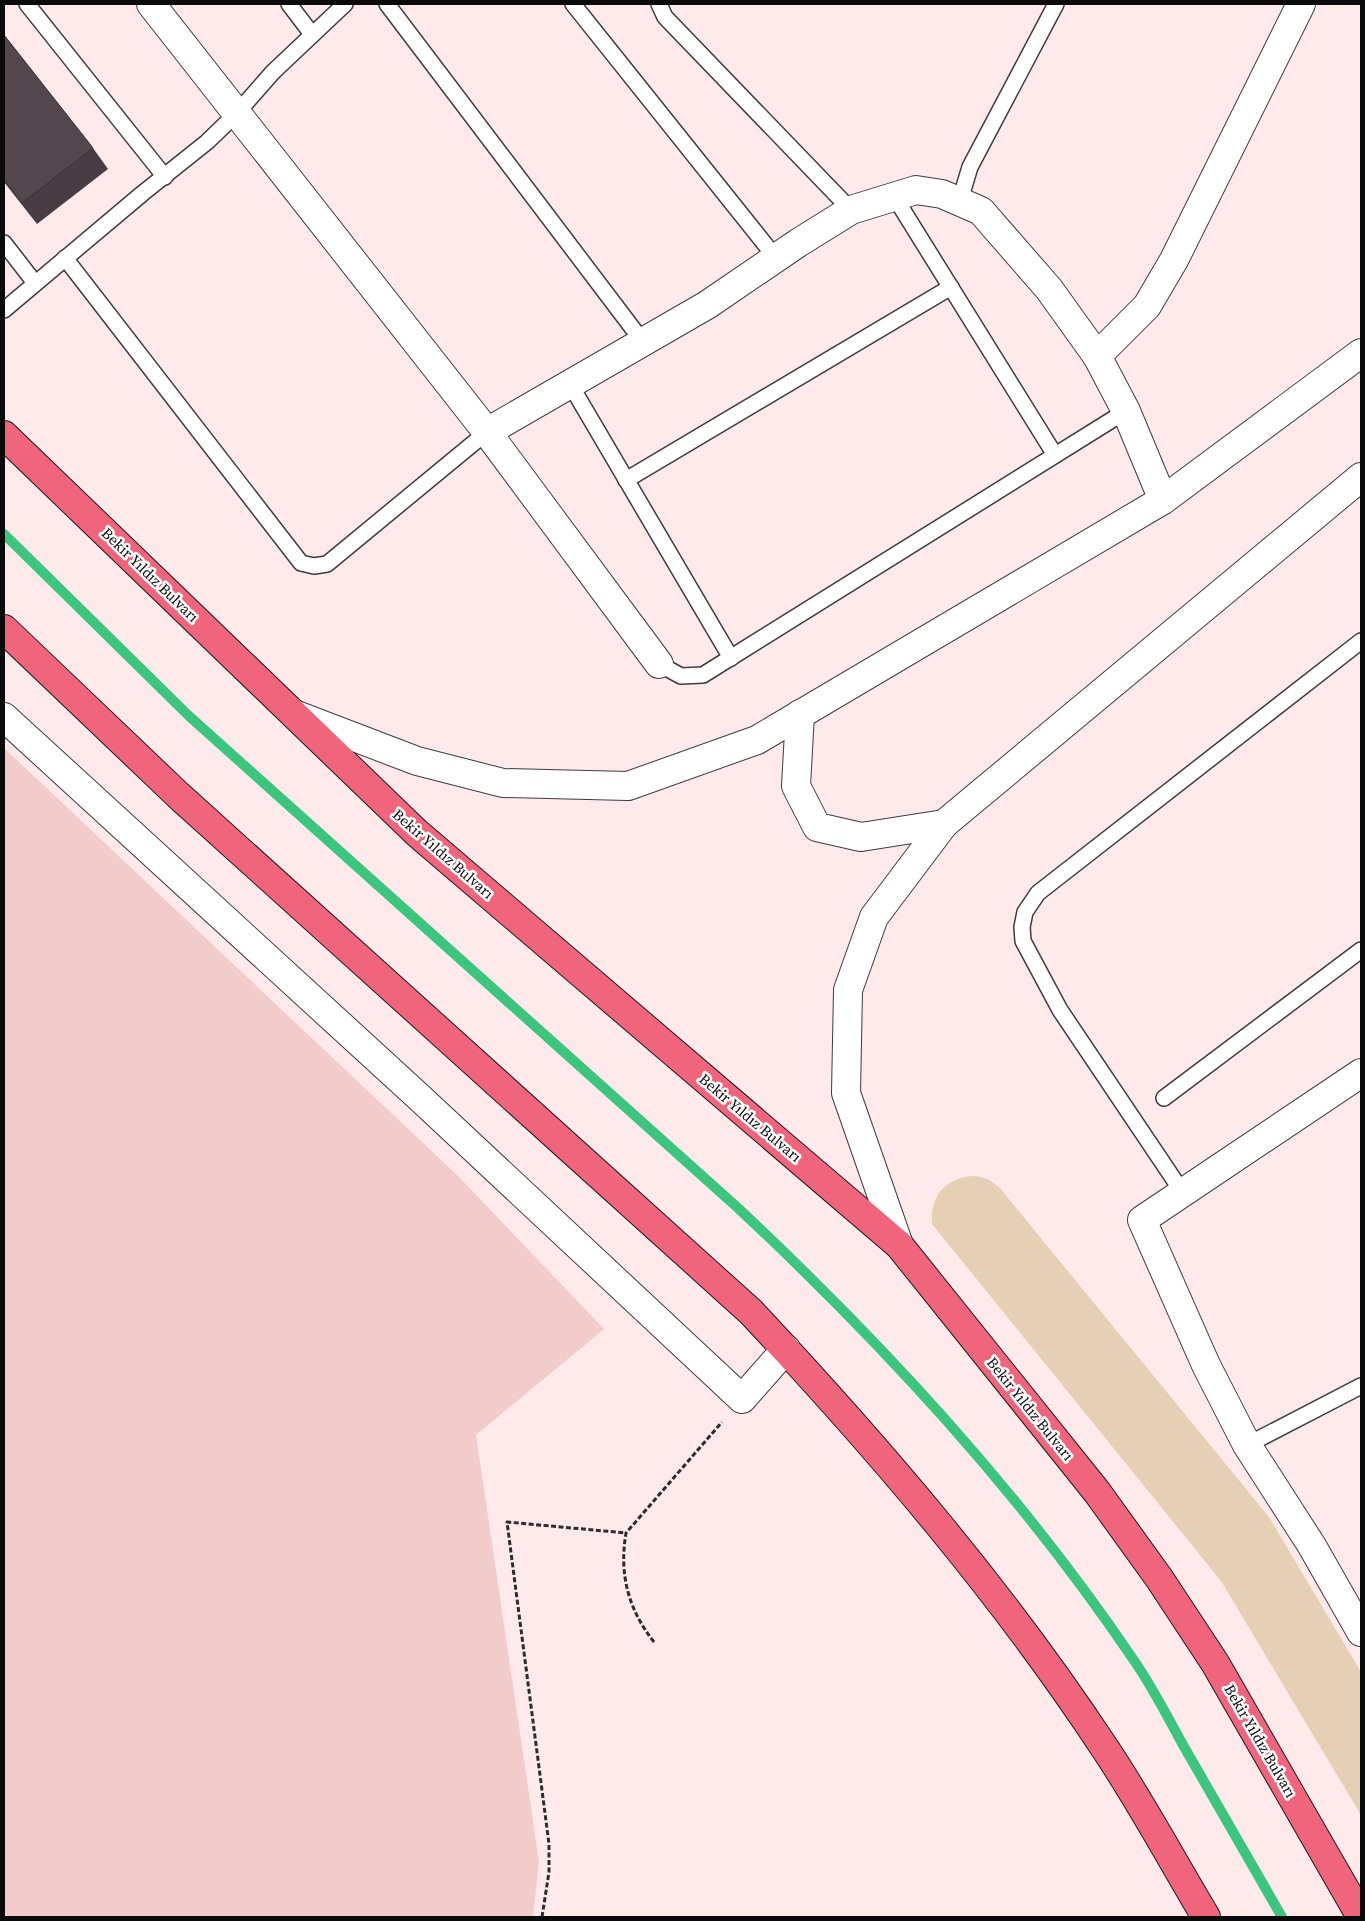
<svg xmlns="http://www.w3.org/2000/svg" width="1365" height="1921" viewBox="0 0 1365 1921" font-family="'Source Serif 4',serif">
<style>
.farmland{fill:#f2cbcb}
.green{fill:#e6d0b5}
.lines{fill:none;stroke-linecap:round;stroke-linejoin:round}
.stream{stroke:#3bc57d;stroke-width:10}
.service-casing{stroke:#3d3d3d;stroke-width:18}
.minor-casing{stroke:#3d3d3d;stroke-width:30}
.tertiary-casing{stroke:#3d3d3d;stroke-width:30}
.primary-casing{stroke:#1b1b1b;stroke-width:30}
.path{stroke:#2c2c2c;stroke-width:3;stroke-dasharray:5 2.5;stroke-linecap:butt}
.service{stroke:#fff;stroke-width:15}
.minor{stroke:#fff;stroke-width:28}
.tertiary{stroke:#fff;stroke-width:28}
.primary{stroke:#f1657c;stroke-width:28}
.wall{fill:#473d42}
.building{fill:#52474d;stroke:#393236}
.labels{text-anchor:middle;stroke-width:5;stroke-linejoin:round;paint-order:stroke}
.street-label{font-size:15px;fill:#0a0a0a;stroke:#fff}
</style>
<rect width="100%" height="100%" fill="#fee9eb"/>
<path class="farmland" d="M4,748L457,1175L604,1329L476,1435L539,1862L533,1917H4Z"/>
<path class="green" d="M975,1176L988,1179L999,1187L1269,1517L1361,1672V1815L1221,1581L932,1224C930,1195 946,1177 975,1176Z"/>
<g class="lines">
<path class="stream" d="M4,534L189,716L738,1208C884,1345 1020,1492 1133,1659C1152,1686 1167,1716 1183,1745C1216,1802 1249,1860 1282,1917"/>
<defs>
<g id="service">
<path d="M27,4L165,177"/>
<path d="M289,4L311,33"/>
<path d="M387,4L643,342"/>
<path d="M573,4L776,258"/>
<path d="M659,4L665,17L851,210"/>
<path d="M894,196L1055,455"/>
<path d="M960,200L970,167L1056,4"/>
<path d="M4,243L35,283"/>
<path d="M65,258L301,563L314,566L327,564L487,432"/>
<path d="M4,310L143,193L207,142L237,113L273,72L345,4"/>
<path d="M570,384L731,658"/>
<path d="M626,480L951,287"/>
<path d="M659,664L681,676L703,675L1126,411"/>
<path d="M1164,1098L1361,950"/>
<path d="M1183,1193L1060,1010L1023,941L1022,927L1025,912L1038,893L1361,641"/>
<path d="M1247,1445L1361,1386"/>
</g>
<g id="minor">
<path d="M151,4L487,432L659,664"/>
<path d="M1097,356L1147,306L1174,260L1301,4"/>
<path d="M487,432L707,305L798,243L851,210L916,190L942,194L981,211L1049,289L1097,356L1126,411L1163,500"/>
<path d="M4,717L420,1098L742,1399L786,1349"/>
<path d="M1361,1073L1142,1220L1206,1365L1247,1445L1312,1546L1361,1632"/>
</g>
<g id="tertiary">
<path d="M294,714L417,761L503,783L628,786L757,740L1163,500L1361,353"/>
<path d="M800,714L796,786L817,827L861,837L944,824"/>
<path d="M899,1245L846,1093L848,990L874,917L944,824L1361,477"/>
</g>
<g id="primary">
<path d="M4,435L417,833L899,1245L1097,1492L1159,1578L1215,1663L1361,1917"/>
<path d="M4,629L178,795L751,1312C880,1450 1002,1592 1106,1750C1142,1804 1173,1862 1206,1917"/>
</g>
</defs>
<use href="#service" class="service-casing"/>
<use href="#minor" class="minor-casing"/>
<use href="#tertiary" class="tertiary-casing"/>
<use href="#primary" class="primary-casing"/>
<g class="path">
<path d="M654,1642C628,1609 619,1574 626,1533L722,1422"/>
<path d="M542,1917L549,1872V1844L507,1522L626,1533"/>
</g>
<use href="#service" class="service"/>
<use href="#minor" class="minor"/>
<use href="#tertiary" class="tertiary"/>
<use href="#primary" class="primary"/>
</g>
<path class="wall" d="M4,35L93,148L108,169L37,224L4,182Z"/>
<path class="building" d="M4,35L93,148L22,203L4,180Z"/>
<g class="labels">
<g class="street-label">
<text transform="translate(150 575) rotate(44)" y="5">Bekir Yıldız Bulvarı</text>
<text transform="translate(443 854) rotate(41)" y="5">Bekir Yıldız Bulvarı</text>
<text transform="translate(750 1118) rotate(40)" y="5">Bekir Yıldız Bulvarı</text>
<text transform="translate(1030 1409) rotate(51)" y="5">Bekir Yıldız Bulvarı</text>
<text transform="translate(1260 1741) rotate(60)" y="5">Bekir Yıldız Bulvarı</text>
</g>
</g>
<rect width="1365" height="1921" fill="none" stroke="#0a0a0a" stroke-width="10"/>
</svg>
